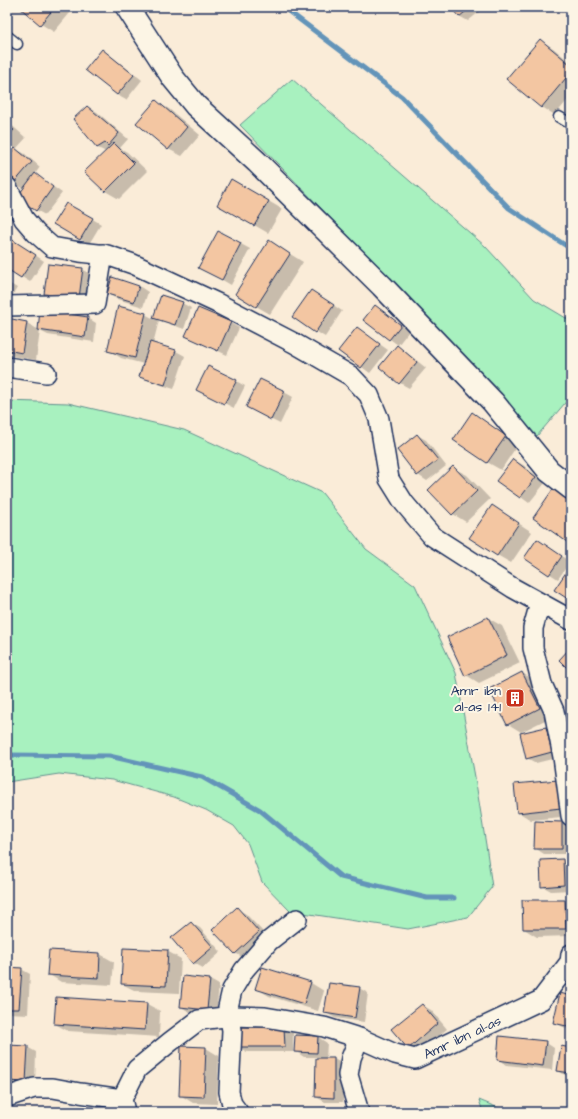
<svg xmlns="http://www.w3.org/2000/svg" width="578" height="1119" viewBox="0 0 578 1119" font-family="'Architects Daughter',sans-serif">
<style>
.green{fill:#a8f1bf;stroke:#62908e}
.shadow{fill:#0003}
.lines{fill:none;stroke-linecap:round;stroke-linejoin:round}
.stream{stroke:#6394b9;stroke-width:5}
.building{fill:#f3c6a2;stroke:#1b2f5e}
.lane-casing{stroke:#1b2f5e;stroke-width:13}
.street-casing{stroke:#1b2f5e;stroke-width:22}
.secondary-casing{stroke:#1b2f5e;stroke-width:25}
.lane{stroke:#fcf5e5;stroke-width:10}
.street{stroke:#fcf5e5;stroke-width:19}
.secondary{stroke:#fcf5e5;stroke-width:22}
.labels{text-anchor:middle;stroke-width:4;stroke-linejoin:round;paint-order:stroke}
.poi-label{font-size:14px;fill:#1b2f5e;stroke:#fcf5e5;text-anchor:end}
.street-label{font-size:14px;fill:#1b2f5e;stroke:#fcf5e5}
</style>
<rect width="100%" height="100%" fill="#faecd8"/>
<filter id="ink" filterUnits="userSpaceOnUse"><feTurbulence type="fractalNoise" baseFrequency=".025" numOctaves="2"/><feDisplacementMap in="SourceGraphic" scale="8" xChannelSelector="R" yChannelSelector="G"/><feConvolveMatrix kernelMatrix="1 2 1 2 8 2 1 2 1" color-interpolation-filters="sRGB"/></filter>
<g filter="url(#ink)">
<g class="green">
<path d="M292,79L485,246L534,299L571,321V396L537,436L473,364L240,125Z"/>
<path d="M7,401L68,403L184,430L322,493L366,549L415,585L456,673L475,777L486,845L492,887L468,917L408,929L290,911L262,882L248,844L234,826L206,810L174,797L112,780L59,774L7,782Z"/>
<path d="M479,1100L508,1112H483Z"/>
</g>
<g class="shadow">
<path d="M21,7H75L54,32L41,24Z"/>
<path d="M452,7H483L484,8L468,21L459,16Z"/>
<path d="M540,40L553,48L571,63V96L555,115L542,107Z"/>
<path d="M103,51L111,56L142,80L126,100L117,95Z"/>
<path d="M156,102L169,109L200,135L182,156L168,149Z"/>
<path d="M88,107L97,112L128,139L120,148L127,152L147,171L119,199L105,191L106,152L98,148L74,119Z"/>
<path d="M7,121L26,138L16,149L25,154L40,167L35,174L62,193L45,215L36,210L24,189L7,178Z"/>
<path d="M232,180L282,209L268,233L218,204Z"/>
<path d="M67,204L101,224L89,244L54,224Z"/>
<path d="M219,232L250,249L231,285L200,267Z"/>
<path d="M7,241L17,243L44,261L30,282L7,268Z"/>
<path d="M282,249L303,262L270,314L256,306Z"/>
<path d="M82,269L91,274L88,302L54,299L45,293Z"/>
<path d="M7,282L17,288L9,301L7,300Z"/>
<path d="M139,286L148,292L143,307L117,299L108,294Z"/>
<path d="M161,296L182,303L191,308L184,329L159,320L153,344L176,351L185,356L174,389L149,381L140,376L144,364L121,358L108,350L145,314L154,319Z"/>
<path d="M320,296L342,311L325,337L293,317Z"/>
<path d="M375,306L409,331L398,345L364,320Z"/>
<path d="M88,318L96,323L94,342L48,335L40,331L36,360L7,355V319L27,323L39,330Z"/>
<path d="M230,323L239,328L227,355L186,336Z"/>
<path d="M357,328L388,350L370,373L340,351Z"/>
<path d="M398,347L406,352L426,368L409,388L400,383Z"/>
<path d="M236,381L245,386L234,408L206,394Z"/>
<path d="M284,392L293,397L280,424L256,412Z"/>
<path d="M472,414L518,444L501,470L487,462Z"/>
<path d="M417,435L426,440L446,466L427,481L418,475L398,450Z"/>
<path d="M514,460L523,465L545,483L529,503L498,480Z"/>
<path d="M453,468L467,475L490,499L466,522L453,514L430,490Z"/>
<path d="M554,490L571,501V543L534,518Z"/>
<path d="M492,506L532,532L511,563L497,555Z"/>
<path d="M546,545L570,562L558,579L525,558Z"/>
<path d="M488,618L502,626L520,663L479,683L466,675Z"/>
<path d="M522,673L536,681L553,716L521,732L508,724Z"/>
<path d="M545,728L554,733L560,757L536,763L527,758Z"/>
<path d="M558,781L571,816L531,820L518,812Z"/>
<path d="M536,822L562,823L571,828V854H544L535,848Z"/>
<path d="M563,860L571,865V890L551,891L542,886Z"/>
<path d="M565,901L571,904V936L537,937L524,929Z"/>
<path d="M237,909L246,914L268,937L244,958L235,953Z"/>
<path d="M191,923L200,928L221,952L203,968L194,963Z"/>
<path d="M50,951L100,954L114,962L112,985L61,982L48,974Z"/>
<path d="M167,951L181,959L179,993L136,991L122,984Z"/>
<path d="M7,968L21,969L30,974L28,1014L7,1013Z"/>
<path d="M262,968L311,983L324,991L318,1011L269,996L256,988Z"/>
<path d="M210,980L219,985L216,1015L190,1012L181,1007Z"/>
<path d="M359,988L368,993L364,1022L335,1018L326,1013Z"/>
<path d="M571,997V1031L554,1022Z"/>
<path d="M147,1004L160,1011L159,1037L68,1031L55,1024Z"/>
<path d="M422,1005L431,1010L447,1029L418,1053L409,1048Z"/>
<path d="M284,1028L293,1033V1052H247L238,1047Z"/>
<path d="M318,1037L327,1043L326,1059H334L343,1064V1102H325L316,1097L317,1057H304L295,1051Z"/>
<path d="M545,1042L554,1048L552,1070L507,1065L498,1060Z"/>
<path d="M7,1046L27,1047L36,1052L35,1086L7,1085Z"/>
<path d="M206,1048L219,1056L217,1104L193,1103L180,1095Z"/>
<path d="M571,1049V1077L567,1076L558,1071Z"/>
</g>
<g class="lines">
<g class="stream">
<path d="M283,7L402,97L509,208L571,249"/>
<path d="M7,755L109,756L202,777L260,810L341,877L427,898H454"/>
</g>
</g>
<g class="building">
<path d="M19,7H55L40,25Z"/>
<path d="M450,7H471L459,17Z"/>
<path d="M540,39L571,65V72L541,108L506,79Z"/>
<path d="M102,49L134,75L117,95L85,70Z"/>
<path d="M156,100L187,127L168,150L136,123Z"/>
<path d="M87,106L119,133L108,146L105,143L97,148L73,119Z"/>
<path d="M7,124L14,130L7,137Z"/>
<path d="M114,143L134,163L105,192L84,172Z"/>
<path d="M15,148L32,162L13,184L7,179V158Z"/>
<path d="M35,173L53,187L36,211L17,197Z"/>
<path d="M231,179L269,201L254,226L217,205Z"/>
<path d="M66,203L93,218L80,240L53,224Z"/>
<path d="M218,231L241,243L222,280L198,268Z"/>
<path d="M8,237L36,255L21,278L7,269V239Z"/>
<path d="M269,240L290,254L256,307L235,294Z"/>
<path d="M48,264L83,268L79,298L44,294Z"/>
<path d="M112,277L139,286L134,302L107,294Z"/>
<path d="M311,290L334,305L315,333L292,317Z"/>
<path d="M161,295L183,302L175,325L153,318Z"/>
<path d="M375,305L401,325L389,340L363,320Z"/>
<path d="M118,306L146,313L135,358L107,351Z"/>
<path d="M198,308L231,322L218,351L185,336Z"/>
<path d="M40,310L88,317L85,337L38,330Z"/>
<path d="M7,318L27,322L22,353L7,350Z"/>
<path d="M357,327L380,344L361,368L338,351Z"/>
<path d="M150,342L176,350L165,385L139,377Z"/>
<path d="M397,345L417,362L399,384L379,367Z"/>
<path d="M208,366L237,380L224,404L196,390Z"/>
<path d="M260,379L285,391L271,420L246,407Z"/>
<path d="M472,412L506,436L487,463L453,440Z"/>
<path d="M417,434L438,460L417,476L397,450Z"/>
<path d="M513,459L536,477L520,498L496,481Z"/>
<path d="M453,466L477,491L452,515L428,490Z"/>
<path d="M553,489L571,501V537L567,542L533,518Z"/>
<path d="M492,505L519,523L497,556L469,538Z"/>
<path d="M537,539L562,556L549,575L524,558Z"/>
<path d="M571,565V601L554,590Z"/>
<path d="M488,617L507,655L465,676L447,637Z"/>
<path d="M571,647V672L559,660Z"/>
<path d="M522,672L540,708L507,725L489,689Z"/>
<path d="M546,727L552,752L526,759L520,733Z"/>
<path d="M558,780L561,808L517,813L514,784Z"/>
<path d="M535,821L562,822V849H534Z"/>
<path d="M563,859L564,885L541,887L540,860Z"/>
<path d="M522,900H565L566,929H523Z"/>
<path d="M237,907L259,932L235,954L212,930Z"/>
<path d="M191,922L213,947L193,964L171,938Z"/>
<path d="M123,948L168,950L166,986L121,984Z"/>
<path d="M49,950L100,953L99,978L47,975Z"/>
<path d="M7,967L22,968L19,1009H7Z"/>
<path d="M262,967L311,982L304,1004L255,989Z"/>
<path d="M183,976L210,979L207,1010L180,1007Z"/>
<path d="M329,983L360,987L355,1018L324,1013Z"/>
<path d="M560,993L571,996V1027L553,1023Z"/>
<path d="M56,997L147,1003L145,1030L54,1024Z"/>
<path d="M422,1004L438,1023L408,1049L391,1029Z"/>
<path d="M237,1027H284L285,1047H237Z"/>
<path d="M295,1035L318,1036L317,1053L294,1052Z"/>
<path d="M499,1036L546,1041L543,1066L497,1060Z"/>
<path d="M7,1045L28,1046L26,1082L7,1081Z"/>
<path d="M181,1046L206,1047L204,1097L179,1096Z"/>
<path d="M561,1046L571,1048V1073L557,1071Z"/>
<path d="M316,1058H334V1098L315,1097Z"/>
</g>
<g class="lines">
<defs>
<g id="lane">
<path d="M7,36L17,44"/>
<path d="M559,117L571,124"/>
</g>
<g id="street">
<path d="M7,187L24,219L36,233L52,247L80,252L107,255L133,264L217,303L294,343L351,376L369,395L379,419L389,479L404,503L432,536L513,588L571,620"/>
<path d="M7,306L95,304L103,254"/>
<path d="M7,367L46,373"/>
<path d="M540,603L533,628V648L542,684L554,711L563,757L571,816"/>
<path d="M7,1097L34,1088H53L80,1093L122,1099"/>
<path d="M125,1112L122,1099L137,1069L170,1042L199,1020L233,1016L265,1017L324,1027L359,1038"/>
<path d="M238,1112L232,1104L229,1092L232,1030L228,1007L232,990L244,970L269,941L297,919"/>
<path d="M359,1112L348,1075L351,1058L359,1038L395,1054L415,1059L541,1000L570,962L571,954"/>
</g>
<path id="secondary" d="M127,7L173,78L196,106L257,162L382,286L493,402L549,471L571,488"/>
</defs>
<use href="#lane" class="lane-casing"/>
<use href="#street" class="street-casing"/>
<use href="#secondary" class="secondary-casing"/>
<use href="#lane" class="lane"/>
<use href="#street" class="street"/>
<use href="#secondary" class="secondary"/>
</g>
</g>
<defs>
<symbol id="building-square" viewBox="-11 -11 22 22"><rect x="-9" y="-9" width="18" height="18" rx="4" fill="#c8321e" stroke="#fcf5e5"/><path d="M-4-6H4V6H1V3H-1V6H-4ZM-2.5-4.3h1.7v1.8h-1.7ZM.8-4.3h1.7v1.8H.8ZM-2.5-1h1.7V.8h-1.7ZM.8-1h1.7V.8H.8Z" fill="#fff"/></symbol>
</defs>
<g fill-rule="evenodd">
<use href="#building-square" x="504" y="687" width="22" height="22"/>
</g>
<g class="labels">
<g class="poi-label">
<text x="501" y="695">Amr ibn<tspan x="501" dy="16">al-as 141</tspan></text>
</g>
<g class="street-label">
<text transform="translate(462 1037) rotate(-25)" y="5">Amr ibn al-as</text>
</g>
</g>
<rect width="578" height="1119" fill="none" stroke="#fcf5e5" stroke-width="24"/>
<rect x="12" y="12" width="554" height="1095" fill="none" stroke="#1b2f5e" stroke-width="1.5" filter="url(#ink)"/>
</svg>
